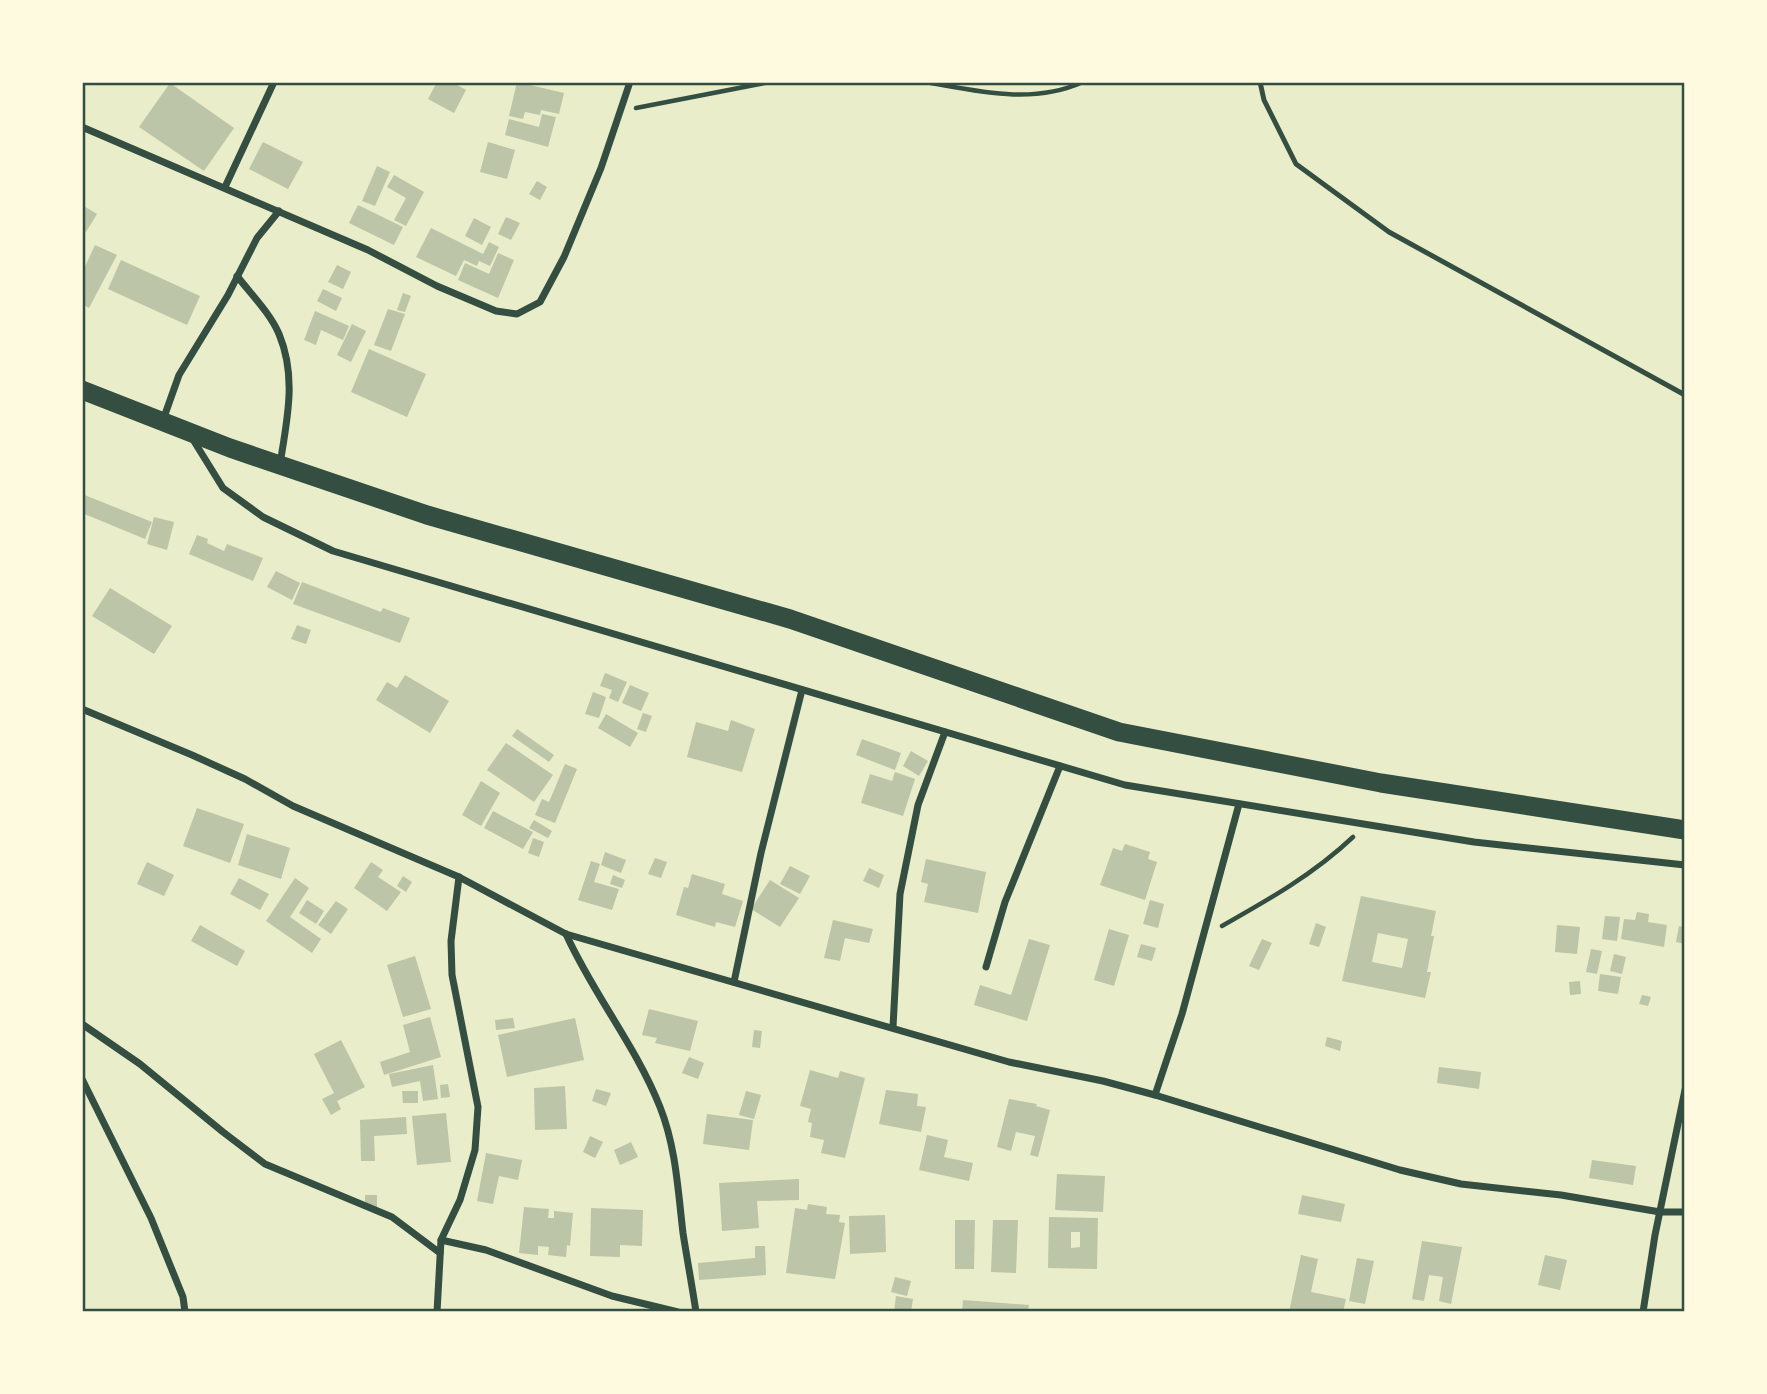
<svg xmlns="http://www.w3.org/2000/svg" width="1767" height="1394" viewBox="0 0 1767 1394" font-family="'Asap Condensed',sans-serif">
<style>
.building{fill:#bcc5a7;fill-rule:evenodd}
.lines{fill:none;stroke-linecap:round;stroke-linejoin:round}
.path{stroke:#344e41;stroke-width:4.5}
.service{stroke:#344e41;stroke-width:5}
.minor{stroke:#344e41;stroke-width:7}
.trunk{stroke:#344e41;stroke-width:19}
.neatline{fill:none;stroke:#344e41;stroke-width:2.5}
</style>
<rect width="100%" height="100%" fill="#e9edc9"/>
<g class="building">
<path d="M437,82H452L466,90L454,113L428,99Z"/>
<path d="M517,82L564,93L559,114L541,110L540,115L525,112L523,119L509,116Z"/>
<path d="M170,83L234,128L204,171L139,127Z"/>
<path d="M542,114L556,117L548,147L505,135L509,119L539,127Z"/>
<path d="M263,142L303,162L288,189L249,169Z"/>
<path d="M488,142L515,150L507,179L480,172Z"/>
<path d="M377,166L390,172L375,206L362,201Z"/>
<path d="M394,175L424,192L406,226L394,220L406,198L387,187Z"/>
<path d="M537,181L547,187L540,200L529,194Z"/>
<path d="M82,205L97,214L86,232L82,229Z"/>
<path d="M358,205L403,227L394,245L349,223Z"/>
<path d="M506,217L520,223L511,240L498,234Z"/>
<path d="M474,218L491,227L482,245L465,236Z"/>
<path d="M431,228L483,254L489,242L499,247L490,266L479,261L477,266L464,260L456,276L416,257Z"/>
<path d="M95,245L117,255L89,308L82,304V273Z"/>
<path d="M498,253L514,260L498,298L458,280L465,263L489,274Z"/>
<path d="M121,260L200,296L187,325L108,289Z"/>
<path d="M337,265L351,272L343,289L328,282Z"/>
<path d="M323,289L342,298L336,311L317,301Z"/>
<path d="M403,293L411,296L405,312L397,310Z"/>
<path d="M388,309L405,314L391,351L374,345Z"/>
<path d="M315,311L349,326L343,340L321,330L316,345L304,340Z"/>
<path d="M352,324L366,331L351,362L337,355Z"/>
<path d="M369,349L426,374L407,417L351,392Z"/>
<path d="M82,494L152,522L145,539L82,513Z"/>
<path d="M154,517L174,522L167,550L147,544Z"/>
<path d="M197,535L208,539L207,543L224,551L227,544L263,558L253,581L189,554Z"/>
<path d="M276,571L300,583L292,600L267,587Z"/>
<path d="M302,582L381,612L383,608L410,618L400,643L293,604Z"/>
<path d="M110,588L172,626L154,654L92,616Z"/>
<path d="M297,625L311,630L306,644L291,639Z"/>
<path d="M605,673L627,682L618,702L609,698L612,690L600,686Z"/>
<path d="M405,675L449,701L430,733L376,700L387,682L397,688Z"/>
<path d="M630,685L649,693L641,711L622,703Z"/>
<path d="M593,692L606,697L599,718L585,714Z"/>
<path d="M643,713L652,716L646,732L637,729Z"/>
<path d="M606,714L638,733L630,747L598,728Z"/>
<path d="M731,720L755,729L742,772L687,757L696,722L728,731Z"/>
<path d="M517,729L554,755L549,762L512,736Z"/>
<path d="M862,739L901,753L895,770L856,755Z"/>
<path d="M506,743L553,775L534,802L487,770Z"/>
<path d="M911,751L928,761L919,776L903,766Z"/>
<path d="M565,764L577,769L555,823L535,815L542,799L549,802Z"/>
<path d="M895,772L915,779L903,816L861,803L870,774L892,781Z"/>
<path d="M481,781L500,793L481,826L462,815Z"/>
<path d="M197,808L244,824L230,863L183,846Z"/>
<path d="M493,811L533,832L523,849L484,828Z"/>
<path d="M534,820L552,831L548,838L529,828Z"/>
<path d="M247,834L290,848L281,879L238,865Z"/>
<path d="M533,838L544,842L539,857L528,853Z"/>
<path d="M1125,844L1150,852L1148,859L1157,862L1145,900L1100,885L1113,848L1122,851Z"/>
<path d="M605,852L626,860L621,873L601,865Z"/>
<path d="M655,858L667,862L661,878L648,874Z"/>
<path d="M926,859L986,872L978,913L924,902L928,884L921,882Z"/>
<path d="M591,861L600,864L594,882L619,889L612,910L578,900Z"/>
<path d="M147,862L174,875L164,896L137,884Z"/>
<path d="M371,862L383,870L378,877L401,892L387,911L354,888Z"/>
<path d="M790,866L810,876L800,894L780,884Z"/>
<path d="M869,868L884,875L879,888L863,881Z"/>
<path d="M692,874L725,884L722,894L743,901L735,927L716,922L715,927L676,915L684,887L688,888Z"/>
<path d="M613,875L625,880L622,888L610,884Z"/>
<path d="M403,876L412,882L406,892L397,886Z"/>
<path d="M239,878L269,894L260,910L230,894Z"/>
<path d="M295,878L309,888L290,917L321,939L312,953L266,921Z"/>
<path d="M770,880L799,898L780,927L751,909Z"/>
<path d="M1361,896L1436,911L1431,936H1434L1427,972H1431L1425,998L1342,981ZM1378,933L1408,939L1402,968L1372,962Z"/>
<path d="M307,900L324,911L316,924L299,913Z"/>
<path d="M1150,900L1164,904L1158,928L1143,924Z"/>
<path d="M336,901L348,909L331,934L318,925Z"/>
<path d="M1637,912L1649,914L1648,922L1667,925L1664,947L1621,939L1624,919L1635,920Z"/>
<path d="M1605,916L1620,917L1617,941L1602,939Z"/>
<path d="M833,920L873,929L869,943L845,938L840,961L824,958Z"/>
<path d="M1316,923L1326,927L1319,947L1309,944Z"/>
<path d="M200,925L245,951L237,966L191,941Z"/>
<path d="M1557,925L1580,927L1577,954L1555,952Z"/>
<path d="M1679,926L1685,927V944L1676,942Z"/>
<path d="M1109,929L1129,935L1114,986L1094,980Z"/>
<path d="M1029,939L1050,945L1027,1021L974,1005L980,985L1011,995Z"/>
<path d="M1262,939L1272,943L1259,970L1249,966Z"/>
<path d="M1141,944L1156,948L1152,961L1137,957Z"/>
<path d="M1591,949L1602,951L1597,974L1586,972Z"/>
<path d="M1614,954L1626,957L1622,974L1610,971Z"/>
<path d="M415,956L431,1009L403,1017L387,965Z"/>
<path d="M1600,974L1621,977L1618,994L1598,991Z"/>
<path d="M1580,981L1581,994L1570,995L1569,982Z"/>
<path d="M1642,995L1651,997L1648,1006L1639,1004Z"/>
<path d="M649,1009L698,1021L690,1051L655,1043L657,1038L642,1035Z"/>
<path d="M430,1017L441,1057L384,1075L380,1062L410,1052L403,1025Z"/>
<path d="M513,1018L515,1028L496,1030L495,1020Z"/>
<path d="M575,1018L584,1060L507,1077L498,1035Z"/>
<path d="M754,1030L762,1031L760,1048L752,1047Z"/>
<path d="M1327,1037L1342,1041L1340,1051L1325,1046Z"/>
<path d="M341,1040L365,1087L337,1101L341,1109L331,1115L322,1099L334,1093L314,1054Z"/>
<path d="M689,1057L704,1063L698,1079L682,1073Z"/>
<path d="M433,1065L438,1099L423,1101L420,1081L392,1087L389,1074Z"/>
<path d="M1439,1067L1481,1072L1479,1089L1437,1083Z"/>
<path d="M810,1070L838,1078L840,1071L865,1078L845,1158L821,1153L824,1140L810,1137L812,1123L808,1122L811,1109L800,1106Z"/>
<path d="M448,1084L450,1097L441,1098L440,1085Z"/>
<path d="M565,1086L567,1129L535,1130L534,1088Z"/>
<path d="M596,1089L611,1093L606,1106L592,1101Z"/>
<path d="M886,1090L918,1094L917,1106L926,1107L921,1132L879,1124Z"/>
<path d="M402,1091H418V1103H403Z"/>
<path d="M746,1091L761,1095L754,1119L739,1115Z"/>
<path d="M1009,1099L1037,1104L1036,1106L1050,1110L1038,1157L1030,1155L1035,1136L1016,1132L1011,1151L997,1147Z"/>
<path d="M446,1113L451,1162L417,1165L412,1116Z"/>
<path d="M707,1114L753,1120L749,1150L703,1144Z"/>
<path d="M406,1117L407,1134L374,1136L375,1161H361L360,1120Z"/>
<path d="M927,1135L948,1140L944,1157L973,1163L969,1181L919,1170Z"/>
<path d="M590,1136L603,1142L595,1158L583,1152Z"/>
<path d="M631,1142L638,1157L620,1165L614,1150Z"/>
<path d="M486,1153L522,1160L518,1180L499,1176L493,1204L477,1201Z"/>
<path d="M1592,1160L1636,1166L1633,1185L1589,1178Z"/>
<path d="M1057,1174L1105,1176L1103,1212L1055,1210Z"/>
<path d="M799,1179V1200L757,1201L759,1228L722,1231L719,1183Z"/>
<rect x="365" y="1195" width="12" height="12"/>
<path d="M1302,1195L1345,1204L1341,1222L1298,1214Z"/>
<path d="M808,1204L827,1207L826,1214L840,1215L839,1222L845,1223L835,1279L786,1273L795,1208L807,1210Z"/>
<path d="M524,1207L549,1209L548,1218H554V1211L573,1213L570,1246L567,1245L566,1257L548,1255L549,1247L538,1246V1255L519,1253Z"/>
<path d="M591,1208L643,1210L642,1246L620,1245V1257L590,1256Z"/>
<path d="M885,1215L886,1252L850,1254L849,1216Z"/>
<path d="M1049,1217L1098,1218L1097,1269L1048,1268ZM1071,1232H1080V1247L1071,1248Z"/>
<path d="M955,1220H975L974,1269H955Z"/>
<path d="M993,1220H1018L1016,1273L991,1272Z"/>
<path d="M1422,1241L1462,1247L1451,1304L1439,1301L1443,1277L1429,1275L1424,1301L1412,1299Z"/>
<path d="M755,1246H765L766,1275L699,1280L698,1263L755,1258Z"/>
<path d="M1301,1255L1318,1259L1311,1292L1346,1299L1343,1312H1289Z"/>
<path d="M1545,1255L1567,1260L1560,1290L1538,1285Z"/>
<path d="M1357,1258L1374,1261L1365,1304L1349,1301Z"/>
<path d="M895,1277L911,1281L907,1296L891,1292Z"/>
<path d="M896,1296L913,1299L911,1312H894Z"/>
<path d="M963,1300L1029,1305L1028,1312H962Z"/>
</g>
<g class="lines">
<g class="path">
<path d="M925,82C977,91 1032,105 1083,82"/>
<path d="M636,108L770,82"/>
<path d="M1222,926C1268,900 1314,874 1353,837"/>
</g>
<path class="service" d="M1260,82L1264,100L1296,164L1389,232L1685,395"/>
<g class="minor">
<path d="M82,127L368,250L437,286L496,311L517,314L540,302L564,257L601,168L630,82"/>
<path d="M225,187L274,82"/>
<path d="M237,276C251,294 270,313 279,334C297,377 287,420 280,464"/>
<path d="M163,420L179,375L228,295L257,238L279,211"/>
<path d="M192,438L223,488L263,517L333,551L1125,785L1474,842L1685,865"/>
<path d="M82,709L192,755L245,779L293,806L459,877L566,934L1009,1062L1103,1081L1155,1095L1400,1170L1461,1184L1561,1195L1660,1212H1685"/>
<path d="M566,934C593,994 636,1046 660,1107C676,1147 678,1191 683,1233C687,1259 692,1285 696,1312"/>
<path d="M986,967L1005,902L1060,766"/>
<path d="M734,982L761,853L802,690"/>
<path d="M82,1024L140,1064L223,1132L265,1164L392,1217L440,1253"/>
<path d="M893,1027L900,894L918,805L945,732"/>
<path d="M82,1079L151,1218L183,1297L185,1312"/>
<path d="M1155,1095L1182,1014L1239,804"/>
<path d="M441,1240L486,1250L612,1296L678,1312"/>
<path d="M437,1312L441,1240L460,1200L475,1150L478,1107L452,975L451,941L459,877"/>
<path d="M1643,1312L1655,1235L1685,1090"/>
</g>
<path class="trunk" d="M82,390L230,448L427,515L790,619L1119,732L1381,783L1685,830"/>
</g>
<rect width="1767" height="1394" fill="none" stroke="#fefae0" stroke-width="168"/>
<rect x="84" y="84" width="1599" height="1226" class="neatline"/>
</svg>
